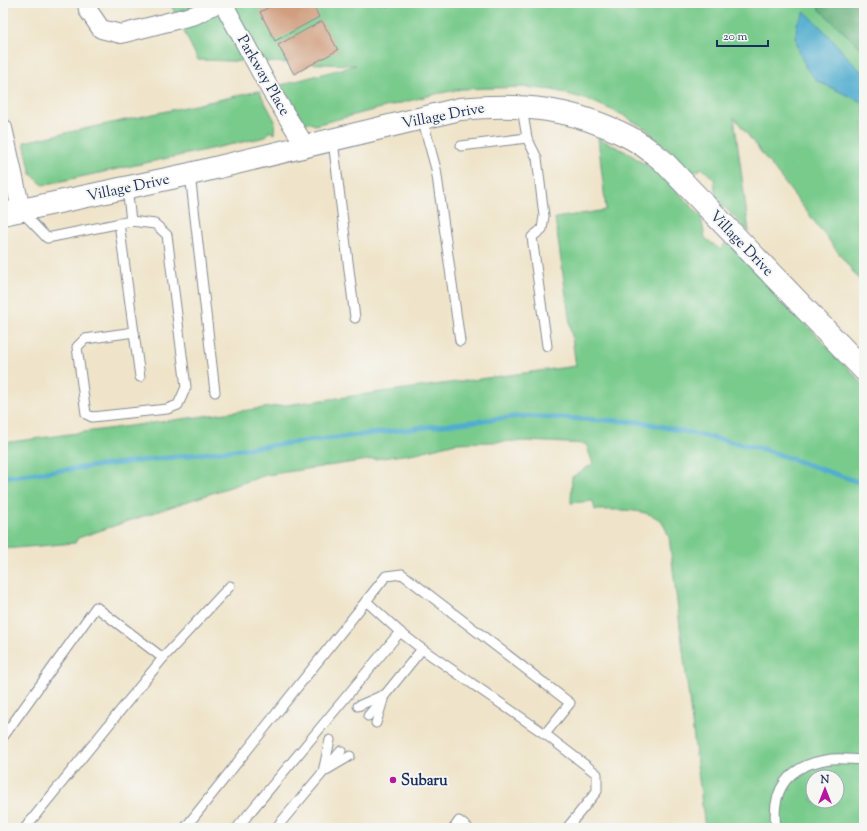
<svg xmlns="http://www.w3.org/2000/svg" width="867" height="831" viewBox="0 0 867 831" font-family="'Sorts Mill Goudy',serif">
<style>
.green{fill:#79cb8c;stroke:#4a7d75;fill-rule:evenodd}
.forest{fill:#62af78;stroke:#3e6f6b}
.water{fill:#51adcf;stroke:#366e96}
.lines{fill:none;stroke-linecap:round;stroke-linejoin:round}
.stream{stroke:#51adcf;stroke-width:5}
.building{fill:#d09d7e}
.service-casing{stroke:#858a94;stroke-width:11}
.minor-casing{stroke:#858a94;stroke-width:20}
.tertiary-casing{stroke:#858a94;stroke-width:24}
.service{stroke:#fff;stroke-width:9}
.minor{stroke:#fff;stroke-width:18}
.tertiary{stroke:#fff;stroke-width:22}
.poi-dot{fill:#b5179e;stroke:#f6f6f2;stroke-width:1.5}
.labels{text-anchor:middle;stroke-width:4;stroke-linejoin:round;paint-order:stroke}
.street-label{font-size:15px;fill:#1b2f5e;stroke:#f6f6f2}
.poi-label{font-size:15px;font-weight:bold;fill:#1b2f5e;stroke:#f6f6f2;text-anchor:start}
</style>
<rect width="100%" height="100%" fill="#f6f6f2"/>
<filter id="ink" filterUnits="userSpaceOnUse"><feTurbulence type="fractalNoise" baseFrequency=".025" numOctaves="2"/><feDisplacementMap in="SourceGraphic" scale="8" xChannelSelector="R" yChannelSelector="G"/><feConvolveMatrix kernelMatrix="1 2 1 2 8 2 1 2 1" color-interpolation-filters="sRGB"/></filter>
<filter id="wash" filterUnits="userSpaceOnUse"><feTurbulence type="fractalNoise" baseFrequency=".012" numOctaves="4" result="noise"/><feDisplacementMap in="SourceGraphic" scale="16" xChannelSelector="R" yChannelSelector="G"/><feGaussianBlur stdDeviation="0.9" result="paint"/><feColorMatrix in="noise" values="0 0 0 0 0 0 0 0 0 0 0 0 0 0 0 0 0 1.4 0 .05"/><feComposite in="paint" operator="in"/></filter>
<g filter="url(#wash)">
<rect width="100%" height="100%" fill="#efe4c9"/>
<g class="green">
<path d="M170,3H864V286L734,117L749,232L716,199L714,179L702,168L695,172L689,171L670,151L653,137L648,130L623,115L589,100L553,90L525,87L462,89L436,94L315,125L308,122L305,125L281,85L356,65L198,60Z"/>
<path d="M259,91L275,121L274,134L269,131L266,137L43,185L31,174L24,142Z"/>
<path d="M598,138L630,154L664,178L701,216L705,238L721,250L724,244H730L864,385V828H705L669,537C667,533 666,529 664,525C653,507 613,510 595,510L593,501L571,503L572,477L593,464L586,444L526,441L456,443L416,453L266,475L78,538L75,543L3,549V443L576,366L555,218L606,210ZM813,777H837V801H813Z"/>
</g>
<path class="forest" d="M815,3H864V51L820,10Z"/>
<path class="water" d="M805,12C827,31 842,54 864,74V103L817,81L806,68L798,48L796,37L797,23Z"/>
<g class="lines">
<path class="stream" d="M3,477L521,416L641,422L763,449L864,484"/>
</g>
<g id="blocks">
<g class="building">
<path d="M277,3H312L319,17L275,41L260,12Z"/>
<path d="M322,21L338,50L294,74L278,45Z"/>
</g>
</g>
</g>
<g filter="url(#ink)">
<use href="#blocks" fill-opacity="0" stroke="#858a94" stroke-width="1"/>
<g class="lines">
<defs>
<g id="service">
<path d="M522,108L527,138L537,158L544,216L542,229L532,237L547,346"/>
<path d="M422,118L436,169L460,341"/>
<path d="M333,141L355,318"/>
<path d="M461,146L527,138"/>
<path d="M190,174L215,392"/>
<path d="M21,211L47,238L131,221L127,187"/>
<path d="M131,221L155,224L167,235L186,387L178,405L167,409L92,417L86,414L77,347L85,339L134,332"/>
<path d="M119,223L140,377"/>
<path d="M422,649L545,734"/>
<path d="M163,658L230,586"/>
<path d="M358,706L383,695"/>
<path d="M368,716L422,649L400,632"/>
<path d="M376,723L383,700"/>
<path d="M3,737L96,607L163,658L25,828"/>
<path d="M330,740L323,772L350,756"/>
<path d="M185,828L386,576L402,574L570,703L545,734L597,774V791L567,828"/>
<path d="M237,828L400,632L366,601"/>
<path d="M276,828L341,751"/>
<path d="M454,828L459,821L468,828"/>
<path d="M776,828C771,790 788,766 826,760C838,757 852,760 864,760"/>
</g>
<g id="minor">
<path d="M87,3L88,10L101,29L121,34L195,15L218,3"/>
<path d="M223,3L271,91L306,147"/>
<path d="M3,128L21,210"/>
</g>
<path id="tertiary" d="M3,214L190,174L460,109C522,103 573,108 629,137C641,143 652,152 662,160L864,370"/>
</defs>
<use href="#service" class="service-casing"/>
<use href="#minor" class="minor-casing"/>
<use href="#tertiary" class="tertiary-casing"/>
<use href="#service" class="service"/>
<use href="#minor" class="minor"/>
<use href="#tertiary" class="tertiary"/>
</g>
</g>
<circle class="poi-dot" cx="393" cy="780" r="4"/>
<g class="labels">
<g class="street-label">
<text transform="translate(264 75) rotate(60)" y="5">Parkway Place</text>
<text transform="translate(443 115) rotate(-11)" y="5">Village Drive</text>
<text transform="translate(128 187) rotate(-12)" y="5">Village Drive</text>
<text transform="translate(742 243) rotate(46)" y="5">Village Drive</text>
</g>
<g class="poi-label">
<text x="401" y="785">Subaru</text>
</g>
</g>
<rect width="867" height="831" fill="none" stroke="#f6f6f2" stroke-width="16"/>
<g transform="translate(825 789)"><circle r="19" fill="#f6f6f2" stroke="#9ea6b7"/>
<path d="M0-3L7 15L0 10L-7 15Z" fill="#b5179e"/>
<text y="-6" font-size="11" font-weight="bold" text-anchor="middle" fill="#1b2f5e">N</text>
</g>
<path d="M717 40v6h51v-6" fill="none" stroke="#1b2f5e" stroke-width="2"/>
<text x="723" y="40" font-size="12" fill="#1b2f5e" stroke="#f6f6f2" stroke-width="3" paint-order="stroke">20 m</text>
</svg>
